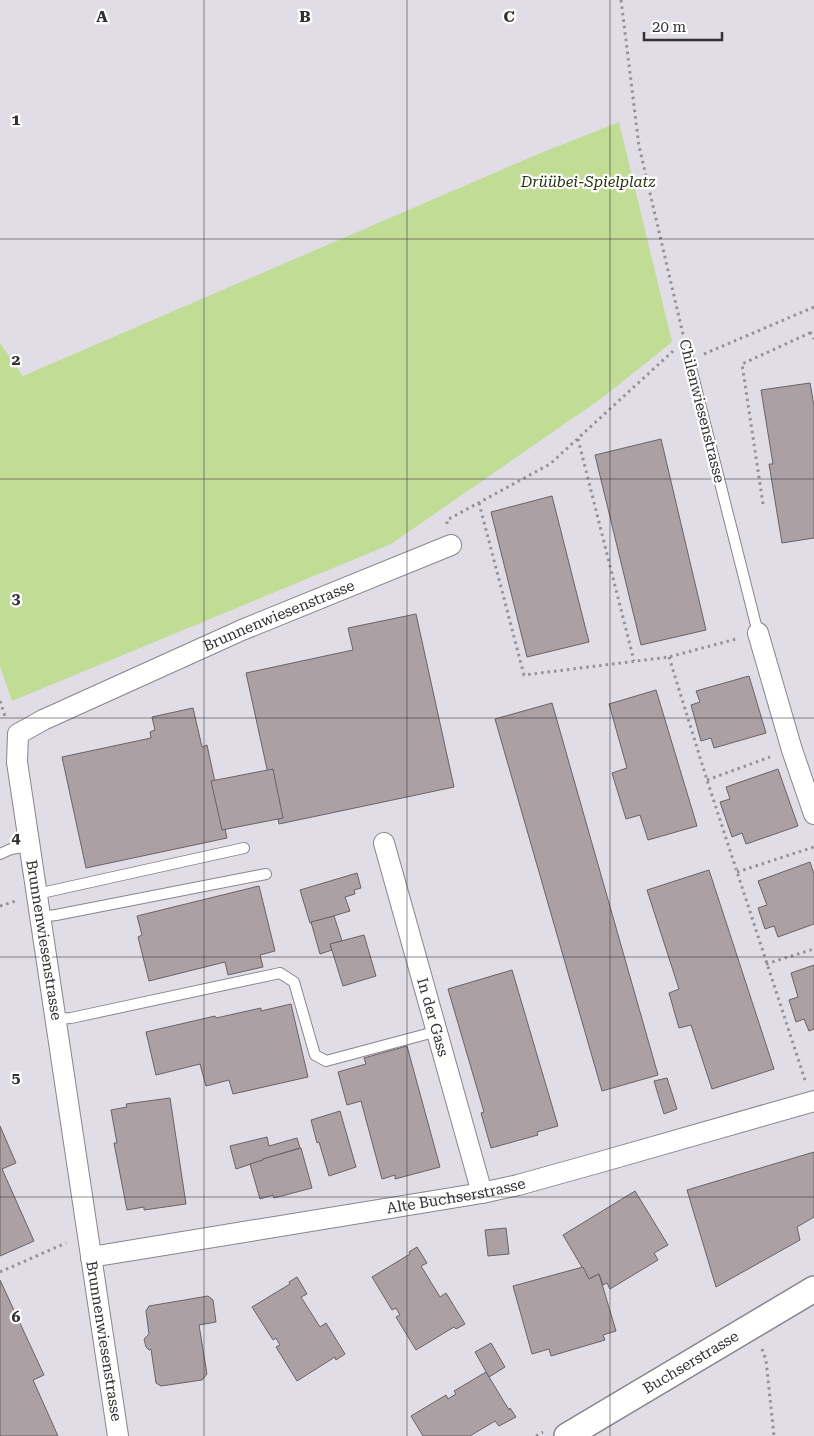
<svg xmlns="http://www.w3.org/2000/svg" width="814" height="1436" viewBox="0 0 814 1436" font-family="'Roboto Serif',serif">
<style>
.green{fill:#c1dc95}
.building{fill:#aba1a4;stroke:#6b6265}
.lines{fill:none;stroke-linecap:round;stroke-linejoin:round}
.service-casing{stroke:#88858c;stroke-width:12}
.minor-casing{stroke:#88858c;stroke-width:22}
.tertiary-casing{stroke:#88858c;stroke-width:28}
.path{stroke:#949197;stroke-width:3;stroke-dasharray:2.5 4;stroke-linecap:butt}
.service{stroke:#fff;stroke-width:10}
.minor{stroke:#fff;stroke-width:20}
.tertiary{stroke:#fff;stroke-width:25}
.grid{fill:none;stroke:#323034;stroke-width:1;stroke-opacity:0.55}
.labels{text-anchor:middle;stroke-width:4.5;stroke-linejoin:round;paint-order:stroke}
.park-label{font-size:15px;font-style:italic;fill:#27330e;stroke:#fff}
.street-label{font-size:15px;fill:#323034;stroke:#fff}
.grid-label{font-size:16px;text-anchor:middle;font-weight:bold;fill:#323034;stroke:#fff;stroke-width:4.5;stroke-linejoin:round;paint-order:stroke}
</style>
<rect width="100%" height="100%" fill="#e1dde6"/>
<path class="green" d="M619,122L672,342L602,398L391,544L12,701L0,666V343L23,376L536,155Z"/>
<g class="building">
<path d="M810,383L814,406V538L782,543L769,464H773L761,390Z"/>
<path d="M661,439L706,630L641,645L595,455Z"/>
<path d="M552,496L589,642L527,657L491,512Z"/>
<path d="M416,614L454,787L279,824L246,673L353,650L348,628Z"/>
<path d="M749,676L766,733L714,748L711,738L701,741L691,705L700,702L696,691Z"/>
<path d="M656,690L697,826L648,840L640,815L626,819L612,773L627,768L609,704Z"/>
<path d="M552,703L658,1075L602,1091L495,719Z"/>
<path d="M193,708L202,747L207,745L227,838L86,868L62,757L151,738L150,732L155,730L152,717Z"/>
<path d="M273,769L283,818L222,830L211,781Z"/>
<path d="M778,769L798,826L746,844L742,833L732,837L720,802L730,799L726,787Z"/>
<path d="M810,862L814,874V924L778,937L774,926L765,929L758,908L767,905L758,881Z"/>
<path d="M709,870L774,1069L712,1089L691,1025L679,1028L669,993L679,989L647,890Z"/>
<path d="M357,873L361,888L354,890L355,894L345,897L350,911L310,923L300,890Z"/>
<path d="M259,886L275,951L260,955L263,967L228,975L225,962L149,981L138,937L142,935L137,916Z"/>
<path d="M334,916L342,941L330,944L332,950L320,954L311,922Z"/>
<path d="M364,935L376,976L343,986L330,944Z"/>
<path d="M814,965V1029L809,1031L804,1019L796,1022L789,1000L798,997L791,973Z"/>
<path d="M512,970L558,1126L537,1132L538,1135L491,1148L481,1113L484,1112L448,989Z"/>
<path d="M291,1004L308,1077L233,1094L229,1080L206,1086L200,1064L156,1075L146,1032L215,1016L216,1018L261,1008V1011Z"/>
<path d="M407,1046L440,1167L395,1179V1175L382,1179L361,1101L347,1105L338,1072L366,1064L364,1058Z"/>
<path d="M667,1078L677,1109L664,1114L654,1081Z"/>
<path d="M170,1098L186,1204L144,1210V1207L127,1210L114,1143H117L111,1110L127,1107L126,1104Z"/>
<path d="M340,1111L356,1167L329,1176L319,1142L317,1143L311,1120Z"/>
<path d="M0,1126L16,1163L2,1169L34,1241L0,1256Z"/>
<path d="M267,1137L269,1146L297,1138L300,1148L263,1159V1160L236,1169L230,1146Z"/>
<path d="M301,1148L312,1188L274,1198L273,1195L260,1199L250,1164L263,1160V1159Z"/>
<path d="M814,1152V1217L797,1227L800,1240L716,1287L687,1190Z"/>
<path d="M635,1191L668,1245L654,1253L658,1260L610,1289L607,1283L603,1285L599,1274L589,1279L563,1235Z"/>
<path d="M506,1228L509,1254L488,1256L485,1230Z"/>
<path d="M417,1247L427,1263L421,1266L440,1297L446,1293L465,1324L456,1329L454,1327L416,1350L396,1317L400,1315L396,1308L392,1310L372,1277L410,1254L409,1252Z"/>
<path d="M583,1267L589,1279L599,1274L616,1331L603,1335L605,1340L551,1356L549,1349L532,1354L513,1286Z"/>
<path d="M297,1277L307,1294L301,1297L320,1327L326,1323L345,1354L336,1360L335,1357L297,1381L276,1347L280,1345L276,1338L273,1340L252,1307L290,1284L289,1282Z"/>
<path d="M0,1280L44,1375L33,1380L58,1436H0Z"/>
<path d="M208,1296L213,1300L216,1322L199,1325L207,1374L202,1380L161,1386L156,1383L151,1349L149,1350L146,1347L144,1339L149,1334L146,1311L149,1306Z"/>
<path d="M491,1343L505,1367L489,1377L475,1352Z"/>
<path d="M486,1372L509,1410L510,1408L516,1417L499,1426L495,1421L470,1436H423L411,1416L446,1395L448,1399L456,1394L454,1391Z"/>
</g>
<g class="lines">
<defs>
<g id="service">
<path d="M689,360L758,633"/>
<path d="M0,854L11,849L30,846"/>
<path d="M37,894L244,848"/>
<path d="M40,917L56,915L266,874"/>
<path d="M56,1019L71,1018L280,973L294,982L315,1055L326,1061L438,1031"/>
</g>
<g id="minor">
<path d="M758,633L792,750L814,814"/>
<path id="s1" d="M384,843L482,1193"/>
<path id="s2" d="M91,1257L482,1193L518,1185L597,1163L814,1101"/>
<path id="s3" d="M118,1436L17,762L18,734L43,720L242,630L451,545"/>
</g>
<g id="tertiary">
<path id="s4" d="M567,1436L814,1289"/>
</g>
</defs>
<use href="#service" class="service-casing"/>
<use href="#minor" class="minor-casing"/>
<use href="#tertiary" class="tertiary-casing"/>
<g class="path">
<path d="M621,0L639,146L685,343"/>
<path d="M810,332L814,339"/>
<path d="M704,354L814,307"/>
<path d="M578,439L634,661"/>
<path d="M479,503L524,675L669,657L736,639"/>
<path d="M763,504L742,364L814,331"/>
<path d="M447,524V520L550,464L673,351"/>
<path d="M669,657L707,780L805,1080"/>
<path d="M0,701L5,716"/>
<path d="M707,780L770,757"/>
<path d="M737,872L814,847"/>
<path d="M0,906L16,901"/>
<path d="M766,964L814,949"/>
<path d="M0,1272L66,1243"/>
<path d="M762,1349L766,1360L774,1436"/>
<path d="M536,1436L543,1432"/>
</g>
<use href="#service" class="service"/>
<use href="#minor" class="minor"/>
<use href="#tertiary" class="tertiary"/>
</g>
<path class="grid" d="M204,0V1436M407,0V1436M610,0V1436M0,239H814M0,479H814M0,718H814M0,957H814M0,1197H814"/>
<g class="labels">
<g class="park-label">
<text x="588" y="187">Drüübei-Spielplatz</text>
</g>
<g class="street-label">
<text transform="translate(702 411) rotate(76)" y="5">Chilenwiesenstrasse</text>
<text dy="5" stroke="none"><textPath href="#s3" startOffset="996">Brunnenwiesenstrasse</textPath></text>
<text transform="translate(44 940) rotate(81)" y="5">Brunnenwiesenstrasse</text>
<text dy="5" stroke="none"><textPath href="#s1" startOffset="181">In der Gass</textPath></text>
<text dy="5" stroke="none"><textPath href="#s2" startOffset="370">Alte Buchserstrasse</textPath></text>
<text transform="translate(104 1341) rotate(81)" y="5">Brunnenwiesenstrasse</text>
<text dy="5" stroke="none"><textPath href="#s4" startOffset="144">Buchserstrasse</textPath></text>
</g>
</g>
<g class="grid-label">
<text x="102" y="22">A</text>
<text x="305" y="22">B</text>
<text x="509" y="22">C</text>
<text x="16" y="125">1</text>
<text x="16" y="365">2</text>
<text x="16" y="604">3</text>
<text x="16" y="843">4</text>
<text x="16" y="1083">5</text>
<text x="16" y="1322">6</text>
</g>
<path d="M644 32v8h78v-8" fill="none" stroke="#323034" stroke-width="2.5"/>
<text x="652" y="32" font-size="15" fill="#323034" stroke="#ffffff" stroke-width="4" paint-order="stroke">20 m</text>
</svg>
